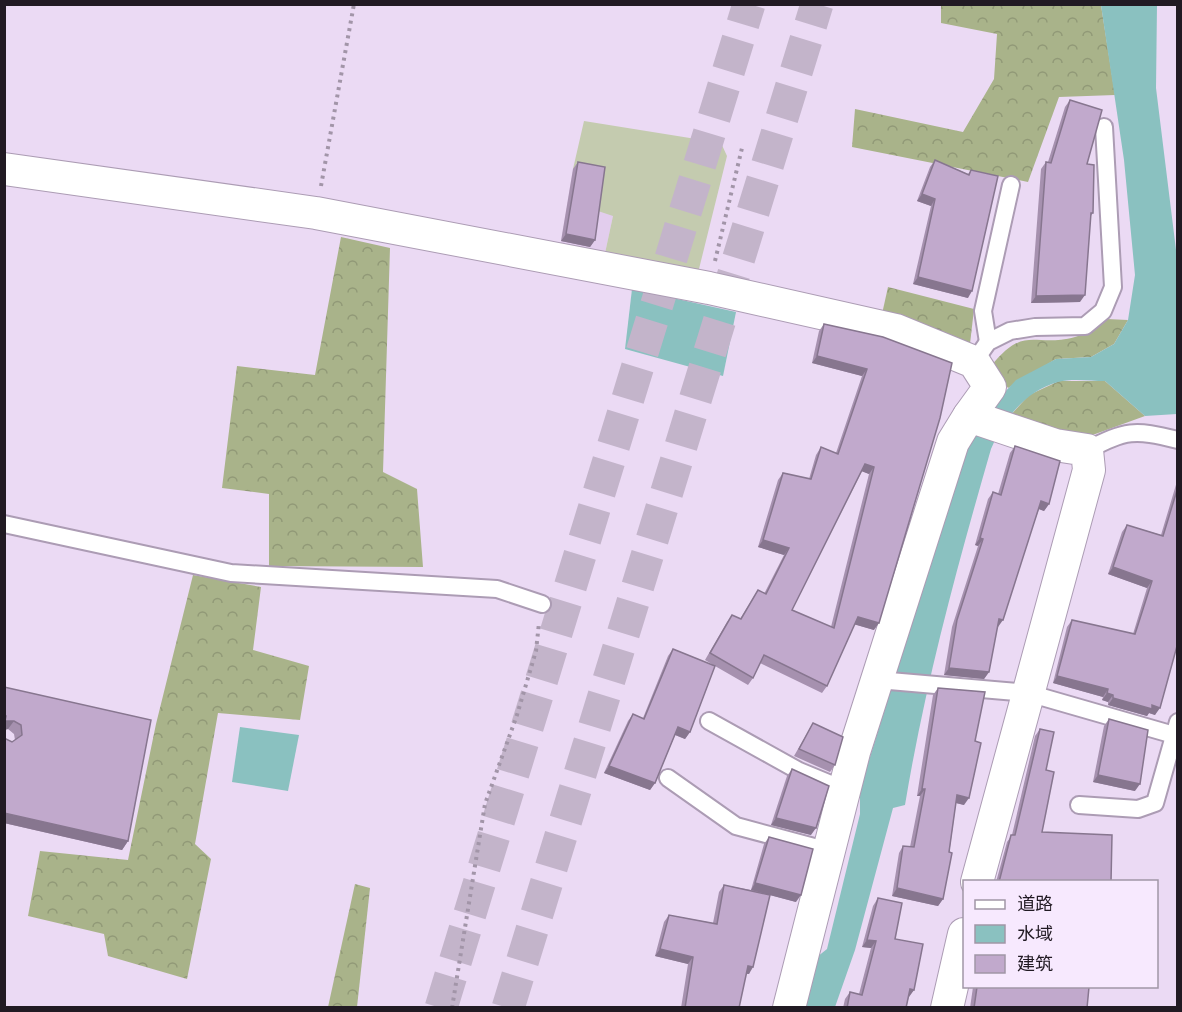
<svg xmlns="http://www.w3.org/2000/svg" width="1182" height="1012" viewBox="0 0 1182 1012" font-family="'Archivo Narrow','Noto Sans SC',sans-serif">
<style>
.built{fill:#e2cded}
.grass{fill:#c4cbaf}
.forest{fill:url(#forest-crowns)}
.water{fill:#8ac1c0}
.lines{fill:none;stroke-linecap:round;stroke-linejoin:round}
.trunk-tunnel{stroke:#c3b4ca;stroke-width:33;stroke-dasharray:33 16;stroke-linecap:butt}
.service-casing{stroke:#ac9cb4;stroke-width:20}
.minor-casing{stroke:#ac9cb4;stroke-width:34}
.path{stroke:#a295a8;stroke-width:4;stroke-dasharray:3 4.5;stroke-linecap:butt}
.service{stroke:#fff;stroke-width:16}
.minor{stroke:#fff;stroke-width:32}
.wall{fill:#a691af;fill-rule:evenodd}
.shaded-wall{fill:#87768f}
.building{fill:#c1a9cc;stroke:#87768f;stroke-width:1.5;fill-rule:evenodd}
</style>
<defs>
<pattern id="forest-crowns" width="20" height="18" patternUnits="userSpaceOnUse" patternTransform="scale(1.5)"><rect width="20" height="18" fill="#a9b38a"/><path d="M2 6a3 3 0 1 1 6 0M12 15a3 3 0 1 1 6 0" fill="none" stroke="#919977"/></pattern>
</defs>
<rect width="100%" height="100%" fill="#ebdaf4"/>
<path class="built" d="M573,169L600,174L613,216L604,258L560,248Z"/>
<path class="grass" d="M584,121L721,143L727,156L698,273L604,258L613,216L595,210L573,169Z"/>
<g class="forest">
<path d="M941,5H1101L1115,95L1059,97L1028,182L852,147L855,109L963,132L994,79L997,34L941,23Z"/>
<path d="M341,237L390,248L383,472L417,489L423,567L269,566V494L222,488L237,366L315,375Z"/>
<path d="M888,287L974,309L970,344L882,314Z"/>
<path d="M1107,319L1128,320L1114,344L1091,357L1056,359L1008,388L991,366C1025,324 1033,348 1075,337C1085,335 1097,324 1107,319Z"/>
<path d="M1059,381H1105L1145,416L1087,437L1009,417L1029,395Z"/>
<path d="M193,575L261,587L253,650L309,666L300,720L218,713L195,844L211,859L187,979L108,956L104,934L28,916L40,851L128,860L156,724Z"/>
<path d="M355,884L370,888L357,1007H328Z"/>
</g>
<g class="water">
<path d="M1101,5H1157L1156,88L1177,258V414L1145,416L1105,381C1091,381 1072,378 1058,382C1025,391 1004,419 991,449C957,567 925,684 905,805L893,808L855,950L835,1007L804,1008L817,957L827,949L860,814V789L968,443L979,420L1016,380L1056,359L1091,357L1114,344L1128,320L1135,275L1124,160Z"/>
<path d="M632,289L736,312L723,376L625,349Z"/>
<path d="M240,727L299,735L288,791L232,782Z"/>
</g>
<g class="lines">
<g class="trunk-tunnel">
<path d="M441,1008L749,4"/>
<path d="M508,1008L817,4"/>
</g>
<defs>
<g id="service">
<path d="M988,342L983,311L1011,185"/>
<path d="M974,362L988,342L1010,331L1035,327L1085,326L1103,311L1113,287L1104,127"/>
<path d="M1087,450C1127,430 1133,429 1178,440"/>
<path d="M4,524L231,573L497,589L542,604"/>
<path d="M878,680L1028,693L1174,735"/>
<path d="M709,721L799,771L845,790"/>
<path d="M668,778L736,826L829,851"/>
<path d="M1079,805L1138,809L1155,803L1178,722"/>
</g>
<g id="minor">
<path d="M4,169L316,213L709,288L896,330L974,362L990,387L969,416L1055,445L1087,450L1089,470L977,882"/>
<path d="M789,1008L854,752L953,442L969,416"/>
<path d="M947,1008L964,934"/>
</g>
</defs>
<use href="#service" class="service-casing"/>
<use href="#minor" class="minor-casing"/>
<g class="path">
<path d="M321,186L354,4"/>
<path d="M715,261L742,148"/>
<path d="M452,1008L485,804L517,715L536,651L539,623"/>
</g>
<use href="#service" class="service"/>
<use href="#minor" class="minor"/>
</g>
<g class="wall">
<path d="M1070,100L1087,164L1093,213L1090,217L1080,302L1031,303L1041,169L1046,162H1048L1065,107Z"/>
<path d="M935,160L968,174L971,170L968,298L913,284L931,206L917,201L930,167Z"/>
<path d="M578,162L595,240L590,247L561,241L573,169Z"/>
<path d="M824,324L883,337L874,630L854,624L827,686L822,693L760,663L753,678L748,685L715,666L690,732L685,739L675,735L655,783L650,790L604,773L628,721L633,714L643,718L668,656L673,649L715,666L705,660L727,622L732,615L740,619L758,590L764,594L784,555L758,547L778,480L783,473L809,479L816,455L821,447L836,453L862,376L812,363L819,331ZM862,471L869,474L831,627L792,610Z"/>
<path d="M1015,446L1049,504L1044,511L1039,509L997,627L989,672L984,679L944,675L952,627L978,546L975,545L988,499L993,492L998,494L1010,453Z"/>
<path d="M1178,478V649L1174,654L1155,715L1149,713L1147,716L1108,705V702L1102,700L1103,697L1053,683L1067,627L1072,620L1133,634L1147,588L1108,574L1122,532L1127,525L1161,535Z"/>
<path d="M4,687L128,841L122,850L4,823V738L12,742L15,740L14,734L8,729L4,730Z"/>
<path d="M938,688L975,741L964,805L956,803L943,899L938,906L892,896L899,853L903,846L910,847L920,796H917L933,695Z"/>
<path d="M1109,719L1135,791L1093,782L1104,726Z"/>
<path d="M813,723L835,765L830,772L794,756Z"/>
<path d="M1040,729L1046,770L1042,832L1111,882H996L1007,842L1012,835L1035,736Z"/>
<path d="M792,769L811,835L771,825L787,776Z"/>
<path d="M769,837L796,902L770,895L749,974H746L739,1008H681L688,964L655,956L664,922L669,915L713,923L719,892L724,885L751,890L764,844Z"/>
<path d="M878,898L895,939L914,990L909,996L906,1008H843L845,999L850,992L859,994L871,948L862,947L873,906Z"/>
<path d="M973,987H1089L1087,1008H970Z"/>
</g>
<g class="shaded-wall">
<path d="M922,194L935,199L931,206L917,201Z"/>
<path d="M566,234L595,240L590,247L561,241Z"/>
<path d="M918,277L972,291L968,298L913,284Z"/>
<path d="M1085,295L1080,302L1031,303L1036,296Z"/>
<path d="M817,356L867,369L862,376L812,363Z"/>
<path d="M865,464L874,467L869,474L861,471Z"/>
<path d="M1041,501L1049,504L1044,511L1036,508Z"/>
<path d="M980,538L983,539L978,546L975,545Z"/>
<path d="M763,540L789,548L784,555L758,547Z"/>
<path d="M1113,567L1152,581L1147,588L1108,574Z"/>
<path d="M858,617L879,623L874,630L853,624Z"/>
<path d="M999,619L1003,620L998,627L994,626Z"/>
<path d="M949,668L989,672L984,679L944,675Z"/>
<path d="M1057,676L1108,689L1103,697L1053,683Z"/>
<path d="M1107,693L1113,695L1108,702L1102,700Z"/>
<path d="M1113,698L1152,705L1160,708L1155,715L1149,713L1147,716L1108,705Z"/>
<path d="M5,721H14L8,729L4,730Z"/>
<path d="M678,727L690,732L685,739L673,734Z"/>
<path d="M609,766L655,783L650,790L604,773Z"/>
<path d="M1098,775L1140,784L1135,791L1093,782Z"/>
<path d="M922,789H925L920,796H917Z"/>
<path d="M957,795L969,798L964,805L952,802Z"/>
<path d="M4,813L128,841L122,850L4,823Z"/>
<path d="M776,818L816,828L811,835L771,825Z"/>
<path d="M755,883L801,895L796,902L751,890Z"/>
<path d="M897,888L943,899L938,906L892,896Z"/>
<path d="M867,940L876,941L871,948L862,947Z"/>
<path d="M660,949L693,957L688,964L655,956Z"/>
<path d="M748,966L753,967L749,974L743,973Z"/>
<path d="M910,989L914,990L909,997L905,996Z"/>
</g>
<g class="building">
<path d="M1070,100L1102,110L1087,164L1094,165L1093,213H1091L1085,295L1036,296L1046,162L1051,163Z"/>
<path d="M935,160L969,175L971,170L998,176L972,291L918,277L935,199L922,194Z"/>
<path d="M578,162L605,167L595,240L566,234Z"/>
<path d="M824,324L883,337L952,363L940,418L879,623L858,617L827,686L764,655L753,678L710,653L732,615L741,619L758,590L766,594L789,548L763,540L783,473L811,479L821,447L838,454L867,369L817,356ZM865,464L874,467L834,628L792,610Z"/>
<path d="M1015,446L1060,461L1049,504L1041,501L1003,620L999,619L989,672L949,668L957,620L983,539L980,538L993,492L1001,495Z"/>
<path d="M1178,487V646H1177L1160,708L1152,705V709L1113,698V695L1107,693L1108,689L1057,676L1072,620L1135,634L1152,581L1113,567L1127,525L1163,536Z"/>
<path d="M673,649L715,666L690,732L678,727L655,783L609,766L633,714L644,719Z"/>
<path d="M4,687L151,720L128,841L4,813V738L12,742L22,735L21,725L14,721H5L6,716L4,715Z"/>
<path d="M938,688L985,692L975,741L981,743L969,798L957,795L949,852L952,853L943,899L897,888L903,846L914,847L925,789H922Z"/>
<path d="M1109,719L1148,730L1140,784L1098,775Z"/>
<path d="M813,723L843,737L835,765L799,749Z"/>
<path d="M1040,729L1054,732L1046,770L1054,772L1042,832L1112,835L1111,882H999L1011,835H1015Z"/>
<path d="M792,769L829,786L816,828L776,818Z"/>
<path d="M769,837L813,849L801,895L755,883Z"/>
<path d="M724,885L770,895L753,967L748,966L739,1008H685L693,957L660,949L669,915L717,924Z"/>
<path d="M878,898L902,903L895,939L923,944L914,990L910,989L906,1008H847L850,992L862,995L876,941L867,940Z"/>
<path d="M977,987H1089L1087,1008H974Z"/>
</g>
<rect width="1182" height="1012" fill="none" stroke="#211a23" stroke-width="12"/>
<rect x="963" y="880" width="195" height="108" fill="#f7e9fe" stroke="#a196a6" stroke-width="1.5"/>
<rect x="975" y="900" width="30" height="9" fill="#ffffff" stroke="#a196a6" stroke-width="1.5"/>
<text x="1017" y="910" font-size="18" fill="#211a23">道路</text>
<rect x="975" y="925" width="30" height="18" fill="#8ac1c0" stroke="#a196a6" stroke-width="1.5"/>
<text x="1017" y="940" font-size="18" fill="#211a23">水域</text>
<rect x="975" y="955" width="30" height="18" fill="#c1a9cc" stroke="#a196a6" stroke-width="1.5"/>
<text x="1017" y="970" font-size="18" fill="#211a23">建筑</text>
</svg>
